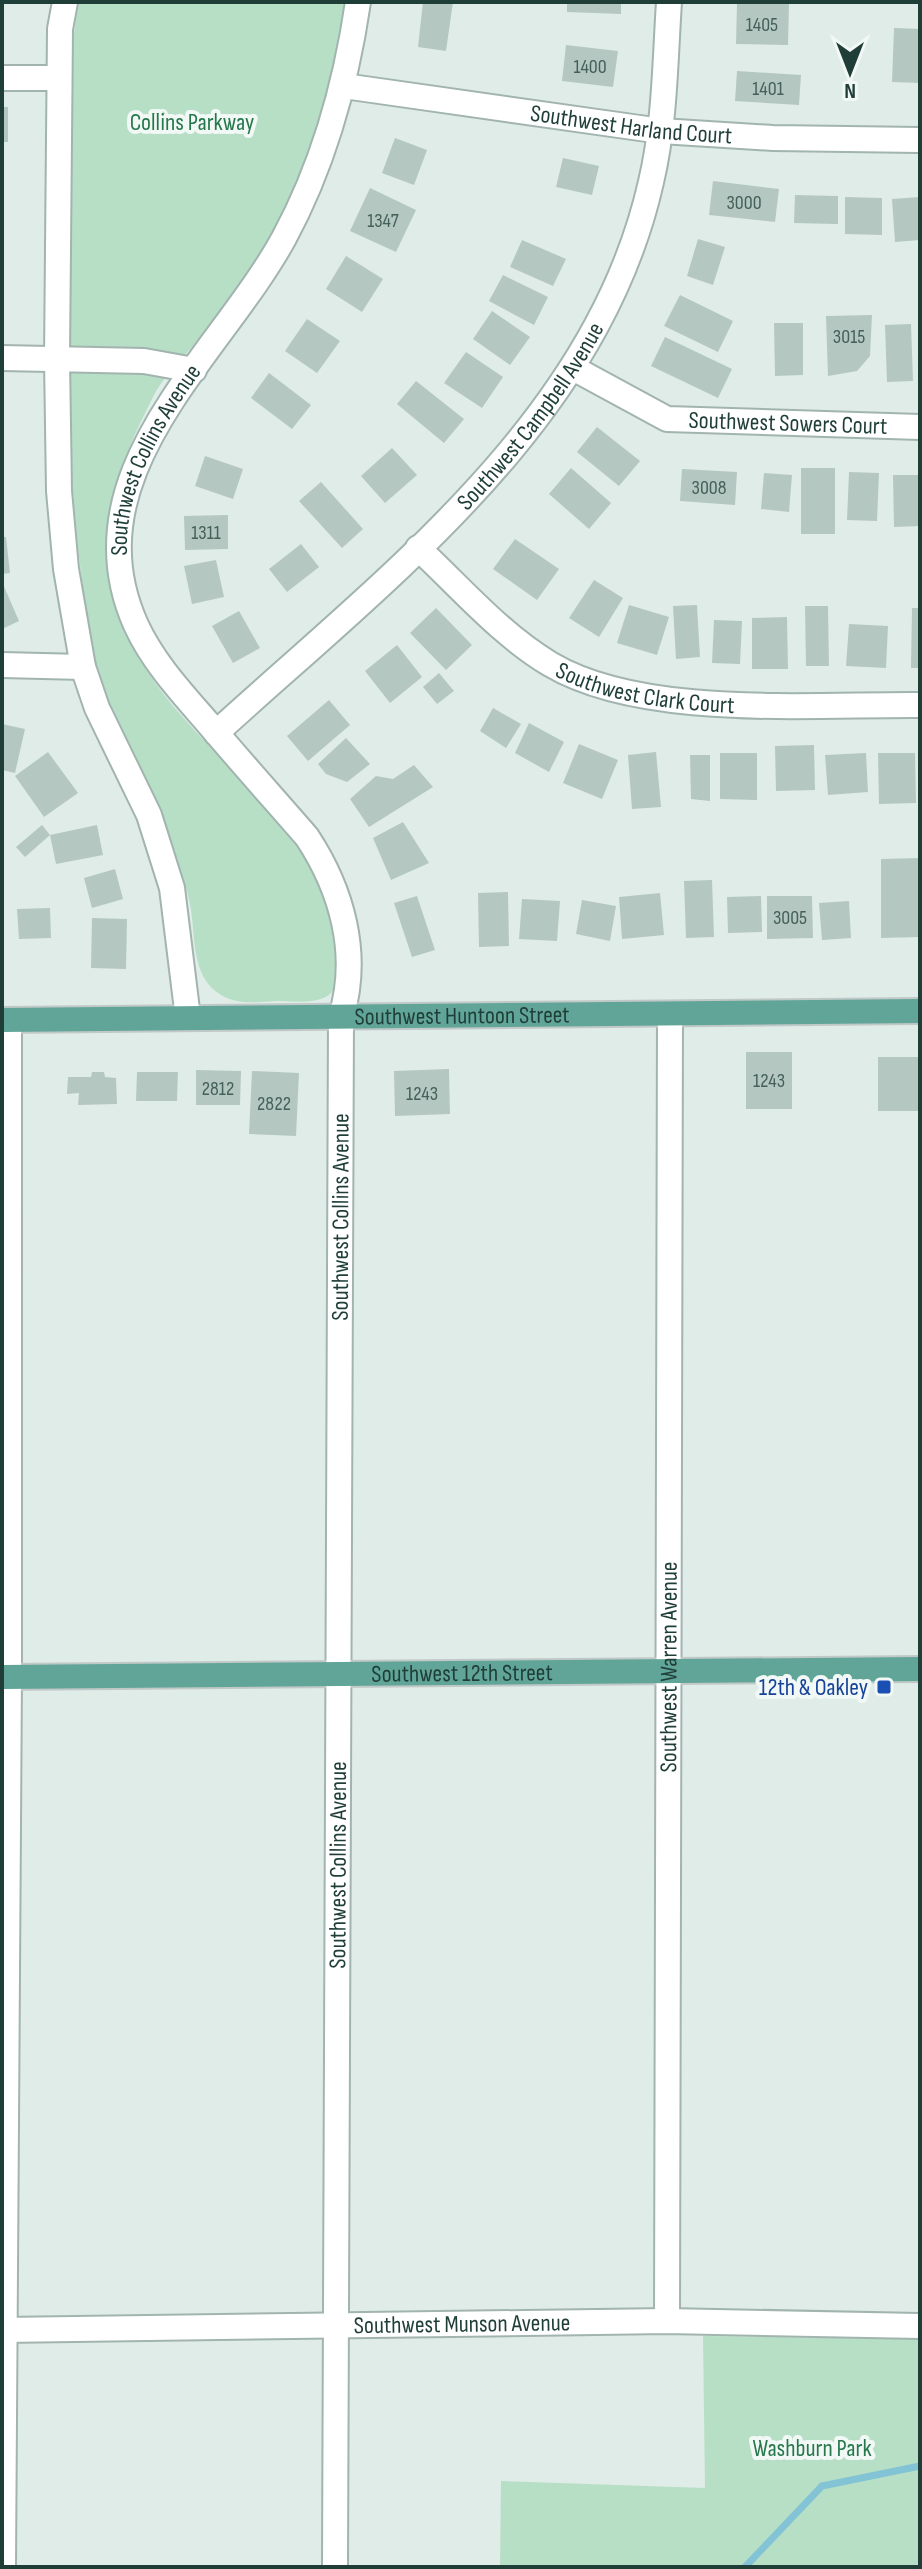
<svg xmlns="http://www.w3.org/2000/svg" width="922" height="2569" viewBox="0 0 922 2569" font-family="'Sofia Sans Condensed',sans-serif">
<style>
.green{fill:#b7dfc5}
.lines{fill:none;stroke-linecap:round;stroke-linejoin:round}
.stream{stroke:#83c3d6;stroke-width:7}
.building{fill:#b5c7c1}
.minor-casing{stroke:#a2b4b0;stroke-width:28}
.major-casing{stroke:#c0c9c7;stroke-width:28}
.minor{stroke:#fff;stroke-width:24}
.major{stroke:#61a598;stroke-width:24}
.transit-dot{fill:#1a4fb4;stroke:#f1f8f5;stroke-width:3}
.labels{text-anchor:middle;stroke-width:8;stroke-linejoin:round;paint-order:stroke}
.number-label{font-size:20px;fill:#44605a}
.park-label{font-size:24px;fill:#26784c;stroke:#f1f8f5}
.street-label{font-size:24px;fill:#1f3e38;stroke:#f1f8f5}
.transit-label{font-size:24px;fill:#164399;stroke:#f1f8f5;text-anchor:end}
</style>
<rect width="100%" height="100%" fill="#e0ece8"/>
<g class="green">
<path d="M78,2H344C335,79 313,157 277,226C263,251 247,278 231,302C209,334 170,364 153,397C125,452 98,513 112,578C118,609 128,644 147,671C199,751 291,807 325,898C332,915 332,935 335,953C337,967 341,984 330,994C317,1005 291,1001 276,1001C257,1002 237,1005 221,995C190,977 196,934 190,904C187,889 182,875 178,861C157,790 109,727 94,654C55,453 70,246 73,42Z"/>
<path d="M703,2336L920,2339V2567H500L501,2481L705,2488Z"/>
</g>
<g class="lines">
<path class="stream" d="M745,2567L822,2486L920,2466"/>
</g>
<g class="building">
<path d="M423,2H453L446,51L418,47Z"/>
<path d="M567,2H621V14L567,12Z"/>
<path d="M737,3L789,4L788,45L736,44Z"/>
<path d="M894,28L920,29V83L892,82Z"/>
<path d="M566,45L618,51L613,87L562,81Z"/>
<path d="M737,71L801,75L799,105L735,101Z"/>
<rect x="2" y="107" width="6" height="35"/>
<path d="M395,138L427,150L414,185L382,173Z"/>
<path d="M563,158L599,166L592,195L556,187Z"/>
<path d="M713,181L779,189L775,222L709,215Z"/>
<path d="M370,188L416,210L396,252L350,231Z"/>
<path d="M795,195L838,196V224L794,223Z"/>
<path d="M845,197L882,198V235L845,234Z"/>
<path d="M920,197V240L895,242L892,199Z"/>
<path d="M698,239L725,247L713,285L687,276Z"/>
<path d="M522,240L566,259L553,286L510,267Z"/>
<path d="M346,256L383,279L362,312L326,289Z"/>
<path d="M503,275L548,297L534,325L489,301Z"/>
<path d="M680,295L733,321L718,352L664,326Z"/>
<path d="M492,311L530,337L510,365L473,339Z"/>
<path d="M872,315L870,356L857,371L828,376L826,316Z"/>
<path d="M307,319L340,341L317,373L285,351Z"/>
<path d="M774,323H803V375L775,376Z"/>
<path d="M911,324L913,381L887,382L885,325Z"/>
<path d="M665,337L732,369L718,398L651,366Z"/>
<path d="M466,352L503,377L482,408L444,383Z"/>
<path d="M269,373L311,405L292,429L251,398Z"/>
<path d="M416,381L464,419L444,443L397,404Z"/>
<path d="M597,427L640,461L619,486L577,452Z"/>
<path d="M392,448L417,475L385,503L361,476Z"/>
<path d="M205,456L243,469L233,499L195,486Z"/>
<path d="M571,468L611,503L589,529L549,494Z"/>
<rect x="801" y="468" width="34" height="66"/>
<path d="M682,469L737,472L735,505L680,501Z"/>
<path d="M849,472L879,473L877,521L847,520Z"/>
<path d="M764,473L792,475L789,512L761,509Z"/>
<path d="M893,475H920V526L894,527Z"/>
<path d="M321,482L363,529L342,548L299,501Z"/>
<path d="M228,515V549L185,550L184,516Z"/>
<path d="M2,537H6L10,573L2,574Z"/>
<path d="M515,539L559,569L537,600L493,569Z"/>
<path d="M301,544L319,567L287,592L269,569Z"/>
<path d="M216,560L224,597L192,604L184,566Z"/>
<path d="M594,580L623,598L599,637L569,618Z"/>
<path d="M2,582L19,621L2,629Z"/>
<path d="M629,605L669,617L657,655L617,643Z"/>
<path d="M697,605L700,657L676,659L673,606Z"/>
<path d="M805,606H828L829,666H806Z"/>
<path d="M436,608L472,645L446,670L410,633Z"/>
<path d="M912,608H920V668H911Z"/>
<path d="M239,611L260,648L233,663L212,626Z"/>
<path d="M787,617L788,669H752V618Z"/>
<path d="M714,620L742,621L740,664L712,663Z"/>
<path d="M849,624L888,626L886,668L846,666Z"/>
<path d="M397,645L422,677L390,703L365,671Z"/>
<path d="M439,673L454,691L437,704L423,687Z"/>
<path d="M329,700L350,725L308,761L287,736Z"/>
<path d="M493,708L521,724L506,748L480,731Z"/>
<path d="M529,723L564,742L549,772L515,753Z"/>
<path d="M2,724L25,729L15,773L2,770Z"/>
<path d="M346,738L370,764L347,782L326,774L318,764Z"/>
<path d="M579,744L618,760L602,799L563,783Z"/>
<path d="M814,745L815,790L776,791L775,746Z"/>
<path d="M48,752L78,793L44,817L15,776Z"/>
<path d="M656,752L661,807L632,809L628,755Z"/>
<path d="M720,753H757V800L720,799Z"/>
<path d="M866,753L868,792L828,795L825,755Z"/>
<path d="M878,753H915L916,803L879,804Z"/>
<path d="M690,755H710V801L691,799Z"/>
<path d="M414,765L433,787L369,827L350,799L376,776L393,779Z"/>
<path d="M403,822L429,863L391,880L373,838Z"/>
<path d="M42,825L50,835L25,857L16,847Z"/>
<path d="M97,825L103,855L56,864L50,835Z"/>
<path d="M920,858V937L881,938V859Z"/>
<path d="M115,869L123,899L92,908L84,878Z"/>
<path d="M712,880L714,937L686,938L684,881Z"/>
<path d="M508,892L509,946L479,947L478,893Z"/>
<path d="M660,893L664,935L622,939L619,897Z"/>
<path d="M417,896L435,950L412,957L394,903Z"/>
<path d="M761,896L762,932L728,933L727,897Z"/>
<path d="M767,896H812L813,938L767,939Z"/>
<path d="M522,899L560,901L557,941L519,939Z"/>
<path d="M582,900L616,906L610,941L576,934Z"/>
<path d="M849,901L851,938L822,940L819,903Z"/>
<path d="M50,908L51,938L19,939L17,909Z"/>
<path d="M92,918L127,919L126,969L91,968Z"/>
<rect x="746" y="1052" width="46" height="57"/>
<rect x="878" y="1057" width="42" height="54"/>
<path d="M449,1069L450,1114L395,1116L394,1071Z"/>
<path d="M196,1070L241,1071L240,1105H196Z"/>
<path d="M252,1071L299,1073L296,1136L249,1134Z"/>
<path d="M92,1072H104L105,1077L116,1078L117,1104L78,1105L79,1093L67,1094L68,1077H91Z"/>
<path d="M137,1072H178L177,1101H136Z"/>
</g>
<g class="lines">
<defs>
<g id="minor">
<path d="M65,2L60,29L57,359L59,491L66,569L83,667L97,708L149,815L172,888L188,1018"/>
<path d="M2,78H59"/>
<path id="s1" d="M344,86L661,131L773,138L920,140"/>
<path d="M2,358L144,361L194,370"/>
<path id="s2" d="M573,368L667,419L920,427"/>
<path id="s3" d="M418,548C461,588 500,634 550,664C642,719 813,704 920,705"/>
<path d="M2,665L83,667"/>
<path id="s4" d="M216,733C387,577 597,421 651,182C665,123 665,62 669,2"/>
<path id="s5" d="M667,2321L670,1014"/>
<path id="s6" d="M2,2330L667,2321L920,2326"/>
<path d="M3,2567L9,1677V1020"/>
<path id="s7" d="M335,2567L341,1017C360,954 342,890 307,837C274,799 240,761 207,722C181,692 153,662 136,625C68,474 219,357 284,238C324,164 346,84 358,2"/>
</g>
<g id="major">
<path id="s8" d="M2,1020L920,1011"/>
<path id="s9" d="M2,1677L920,1669"/>
</g>
</defs>
<use href="#minor" class="minor-casing"/>
<use href="#major" class="major-casing"/>
<use href="#minor" class="minor"/>
<use href="#major" class="major"/>
</g>
<rect class="transit-dot" x="876" y="1679" width="16" height="16" rx="4"/>
<g class="labels">
<g class="number-label">
<text x="762" y="31">1405</text>
<text x="590" y="73">1400</text>
<text x="768" y="95">1401</text>
<text x="744" y="209">3000</text>
<text x="383" y="227">1347</text>
<text x="849" y="343">3015</text>
<text x="709" y="494">3008</text>
<text x="206" y="539">1311</text>
<text x="790" y="924">3005</text>
<text x="769" y="1087">1243</text>
<text x="218" y="1095">2812</text>
<text x="422" y="1100">1243</text>
<text x="274" y="1110">2822</text>
</g>
<g class="park-label">
<text x="192" y="130">Collins Parkway</text>
<text x="812" y="2456">Washburn Park</text>
</g>
<g class="street-label">
<text dy="8" stroke="none"><textPath href="#s1" startOffset="290">Southwest Harland Court</textPath></text>
<text dy="8" stroke="none"><textPath href="#s4" startOffset="448">Southwest Campbell Avenue</textPath></text>
<text dy="8" stroke="none"><textPath href="#s2" startOffset="228">Southwest Sowers Court</textPath></text>
<text dy="8" stroke="none"><textPath href="#s7" startOffset="2188">Southwest Collins Avenue</textPath></text>
<text dy="8" stroke="none"><textPath href="#s3" startOffset="276">Southwest Clark Court</textPath></text>
<text dy="8" stroke="none"><textPath href="#s8" startOffset="460">Southwest Huntoon Street</textPath></text>
<text dy="8" stroke="none"><textPath href="#s7" startOffset="1350">Southwest Collins Avenue</textPath></text>
<text dy="8" stroke="none"><textPath href="#s5" startOffset="654">Southwest Warren Avenue</textPath></text>
<text dy="8" stroke="none"><textPath href="#s9" startOffset="460">Southwest 12th Street</textPath></text>
<text dy="8" stroke="none"><textPath href="#s7" startOffset="702">Southwest Collins Avenue</textPath></text>
<text dy="8" stroke="none"><textPath href="#s6" startOffset="460">Southwest Munson Avenue</textPath></text>
</g>
<g class="transit-label">
<text x="868" y="1695">12th &amp; Oakley</text>
</g>
</g>
<rect width="922" height="2569" fill="none" stroke="#1f3e38" stroke-width="8"/>
<g transform="translate(850 72) rotate(180)" stroke="#f1f8f5" stroke-width="6" paint-order="stroke">
<path d="M0-6L14 30L0 20L-14 30Z" fill="#1f3e38"/>
<text y="-12" font-size="22" font-weight="bold" text-anchor="middle" fill="#1f3e38">N</text>
</g>
</svg>
